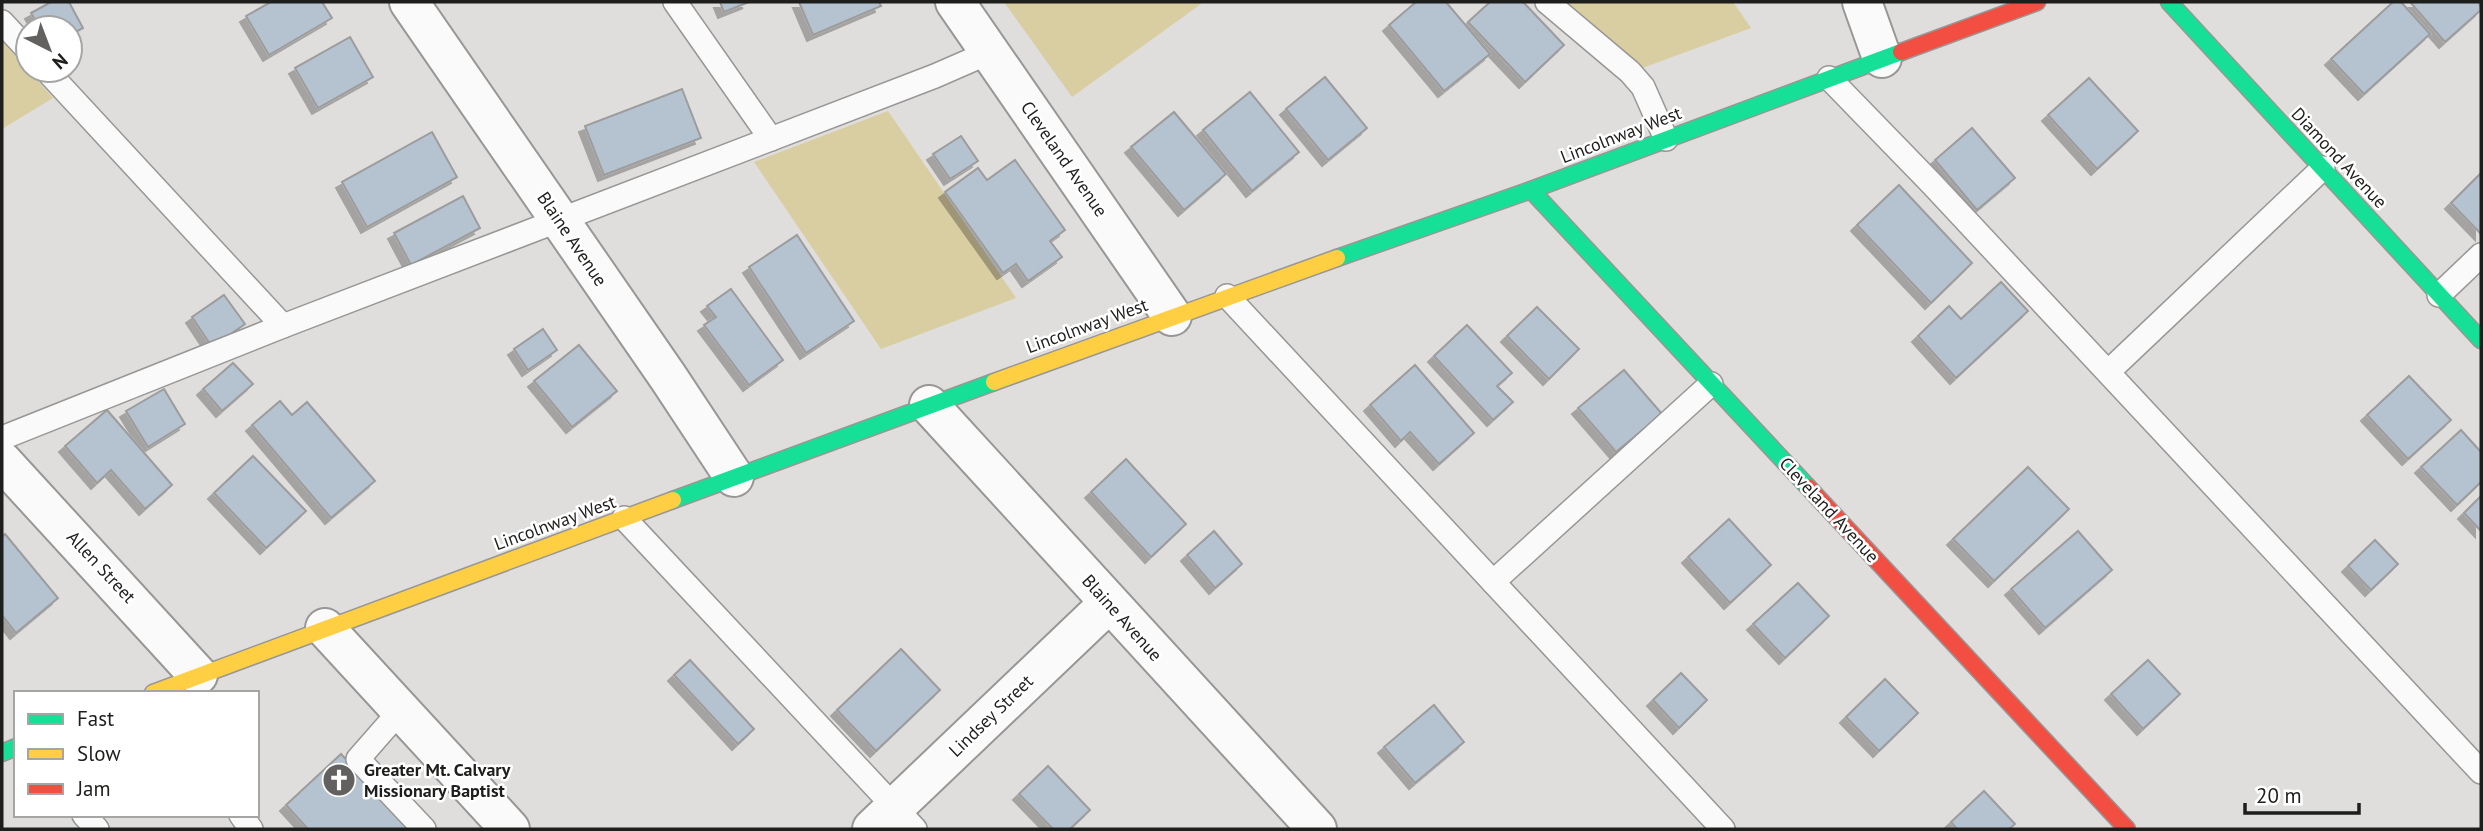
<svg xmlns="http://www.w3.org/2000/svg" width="2483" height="831" viewBox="0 0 2483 831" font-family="'PT Sans',sans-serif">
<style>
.green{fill:#d9cda2}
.building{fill:#b5c2d0;stroke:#9c9c9c;stroke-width:2;filter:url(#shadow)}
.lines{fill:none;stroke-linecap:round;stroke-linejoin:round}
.lane-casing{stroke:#989796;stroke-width:26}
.street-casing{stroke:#989796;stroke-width:42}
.fast-casing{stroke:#989796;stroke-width:19}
.slow-casing{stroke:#989796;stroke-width:19}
.jam-casing{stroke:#989796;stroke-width:19}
.lane{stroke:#fafafa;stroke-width:23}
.street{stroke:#fafafa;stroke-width:38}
.fast{stroke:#16e098;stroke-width:16}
.slow{stroke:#ffcf43;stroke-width:16}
.jam{stroke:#f24e42;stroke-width:16}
.labels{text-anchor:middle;stroke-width:5;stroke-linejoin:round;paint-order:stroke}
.street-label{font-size:18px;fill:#1e1e1c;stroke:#fff}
.poi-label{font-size:18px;font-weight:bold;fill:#1e1e1c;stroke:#fff;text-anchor:start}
</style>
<defs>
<filter id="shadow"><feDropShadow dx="-6" dy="6" stdDeviation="0" flood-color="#0004"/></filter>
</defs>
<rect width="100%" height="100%" fill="#dfdedd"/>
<g class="green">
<path d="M1004,2H1199L1201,4L1072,97Z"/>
<path d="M1561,2H1733L1751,28L1637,70Z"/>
<path d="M2,41L53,98L2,129Z"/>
<path d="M888,111L1016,298L881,349L754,162Z"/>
</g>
<g class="building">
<path d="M51,2H69L83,28L70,35V28H40L31,13Z"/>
<path d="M271,2H322L332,18L269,55L246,16Z"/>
<path d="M720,2H749L724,12Z"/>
<path d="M799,2H879L881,6L813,35Z"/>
<path d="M1416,2H1446L1490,54L1444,91L1389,25Z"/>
<path d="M1490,2H1523L1564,45L1525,82L1468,22Z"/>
<path d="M2393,2H2401L2430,34L2364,94L2331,59Z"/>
<path d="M2410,2H2479L2481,10L2445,42Z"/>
<path d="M350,37L373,77L318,108L295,68Z"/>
<path d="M1325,77L1367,128L1328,160L1286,109Z"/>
<path d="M2089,78L2138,131L2097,169L2048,115Z"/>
<path d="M682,89L701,138L604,175L585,126Z"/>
<path d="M1250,92L1299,152L1252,191L1203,130Z"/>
<path d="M1174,112L1226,174L1184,210L1131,147Z"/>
<path d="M1972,128L2015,178L1977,210L1935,160Z"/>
<path d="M432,132L457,177L367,227L342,182Z"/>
<path d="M961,136L978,161L950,179L933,154Z"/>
<path d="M1015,160L1065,230L1050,241L1062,257L1028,281L1016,264L1003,273L945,192L978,168L987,180Z"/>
<path d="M2481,173V234L2451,203Z"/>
<path d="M1899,185L1972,263L1931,303L1857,225Z"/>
<path d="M463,196L480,228L411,265L394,233Z"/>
<path d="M797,235L854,321L806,353L749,267Z"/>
<path d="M2001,282L2028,311L1956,378L1918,336L1949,306L1961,319Z"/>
<path d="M731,289L783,360L749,385L704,325L716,317L707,306Z"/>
<path d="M224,295L245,324L212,347L192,317Z"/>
<path d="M1537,307L1579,349L1549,379L1507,336Z"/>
<path d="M1467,325L1512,373L1497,386L1513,402L1493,420L1434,356Z"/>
<path d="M543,329L557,350L528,370L514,349Z"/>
<path d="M579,345L617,391L572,427L534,381Z"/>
<path d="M233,363L253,384L222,411L203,389Z"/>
<path d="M1415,365L1474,433L1439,464L1410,432L1401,441L1370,405Z"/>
<path d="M1624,370L1662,414L1616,452L1578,408Z"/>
<path d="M2409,376L2451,420L2408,459L2367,415Z"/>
<path d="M164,389L185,424L148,447L126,411Z"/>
<path d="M280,401L292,415L307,402L375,481L331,518L252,425Z"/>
<path d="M107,410L172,485L145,509L111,470L97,483L65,446Z"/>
<path d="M2461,430L2481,452V482L2457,505L2421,467Z"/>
<path d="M253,456L306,511L266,548L214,493Z"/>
<path d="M1126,459L1186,524L1151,557L1091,492Z"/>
<path d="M2028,467L2069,509L1994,581L1953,539Z"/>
<path d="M2481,496V531L2464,513Z"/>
<path d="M1729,519L1771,565L1730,603L1688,557Z"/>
<path d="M1214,531L1242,564L1215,588L1187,555Z"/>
<path d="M2078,531L2112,570L2045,628L2011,589Z"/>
<path d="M5,534L58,598L16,633L2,615V537Z"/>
<path d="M2375,540L2398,564L2371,590L2348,566Z"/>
<path d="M1798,583L1829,616L1785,658L1753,624Z"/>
<path d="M901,649L940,690L876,751L837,710Z"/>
<path d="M690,660L754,729L738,744L674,675Z"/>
<path d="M2148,660L2180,694L2143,729L2111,694Z"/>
<path d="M1681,673L1707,700L1679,728L1653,700Z"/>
<path d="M1885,679L1918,713L1879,751L1846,717Z"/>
<path d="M1434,705L1464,742L1415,783L1384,747Z"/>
<path d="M341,754L411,829H308L286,805Z"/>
<path d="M1048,766L1090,810L1070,829H1053L1019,794Z"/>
<path d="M1984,791L2015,824L2009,829H1957L1951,822Z"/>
</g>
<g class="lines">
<defs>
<g id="lane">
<path d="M675,2L771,139"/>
<path d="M1547,2L1630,72L1643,87L1666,139"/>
<path d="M2,22L28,50"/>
<path d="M46,70L283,326"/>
<path d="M1829,78L1932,184L2481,772"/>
<path d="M2439,295L2481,255"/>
<path d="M1227,296L1723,829"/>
<path d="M2108,372L2323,168"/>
<path d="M2,438L283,326L935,76L990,52"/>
<path d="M624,518L915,829"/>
<path d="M1493,582L1711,384"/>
<path d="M401,710L358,759L424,829"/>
<path d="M84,815L97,829"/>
<path d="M241,815L251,829"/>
</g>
<g id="street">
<path d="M409,2L668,377L734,477"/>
<path d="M955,2L1172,316"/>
<path d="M1862,2L1882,58"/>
<path d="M929,405L1317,829"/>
<path d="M2,461L198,675"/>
<path d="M325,628L510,829"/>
<path d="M872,829L1109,603"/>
</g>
<g id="fast">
<path d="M2169,2L2481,340"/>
<path d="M1531,190L1808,487"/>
<path d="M1337,258L1531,190L1901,52"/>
<path d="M673,500L994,382"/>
<path d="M2,753L16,747"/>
</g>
<g id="slow">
<path d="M994,382L1337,258"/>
<path d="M153,693L673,500"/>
</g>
<g id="jam">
<path d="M1901,52L2037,2"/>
<path d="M1808,487L2127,829"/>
</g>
</defs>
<use href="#lane" class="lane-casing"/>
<use href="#street" class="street-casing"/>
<use href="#fast" class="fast-casing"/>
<use href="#slow" class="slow-casing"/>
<use href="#jam" class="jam-casing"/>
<use href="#lane" class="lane"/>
<use href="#street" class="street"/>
<use href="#fast" class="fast"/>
<use href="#slow" class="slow"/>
<use href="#jam" class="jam"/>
</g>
<defs>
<symbol id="church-disc" viewBox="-11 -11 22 22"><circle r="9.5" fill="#626160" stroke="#fff"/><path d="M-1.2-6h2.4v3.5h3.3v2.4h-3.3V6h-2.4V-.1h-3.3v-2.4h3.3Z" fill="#fff"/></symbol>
</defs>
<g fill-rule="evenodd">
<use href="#church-disc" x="320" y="761" width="38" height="38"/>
</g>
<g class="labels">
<g class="street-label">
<text transform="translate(1621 135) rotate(-21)" y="6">Lincolnway West</text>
<text transform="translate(2339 158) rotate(47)" y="6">Diamond Avenue</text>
<text transform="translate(1064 159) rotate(55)" y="6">Cleveland Avenue</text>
<text transform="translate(572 239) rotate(56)" y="6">Blaine Avenue</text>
<text transform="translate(1087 326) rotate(-20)" y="6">Lincolnway West</text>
<text transform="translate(1829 510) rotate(47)" y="6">Cleveland Avenue</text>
<text transform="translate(555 523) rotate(-20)" y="6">Lincolnway West</text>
<text transform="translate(101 567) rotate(47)" y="6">Allen Street</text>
<text transform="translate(1122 618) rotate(48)" y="6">Blaine Avenue</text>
<text transform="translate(991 716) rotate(-44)" y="6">Lindsey Street</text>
</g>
<g class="poi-label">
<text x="364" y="776">Greater Mt. Calvary<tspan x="364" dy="21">Missionary Baptist</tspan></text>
</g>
</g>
<rect width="2483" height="831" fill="none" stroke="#1e1e1c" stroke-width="7"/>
<rect x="14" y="691" width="245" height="126" fill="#ffffff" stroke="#a5a5a4" stroke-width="2"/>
<rect x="28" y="714" width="35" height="10" fill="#16e098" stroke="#a5a5a4" stroke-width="2"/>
<text x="77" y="726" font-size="21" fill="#1e1e1c">Fast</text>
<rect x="28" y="749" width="35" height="10" fill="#ffcf43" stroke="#a5a5a4" stroke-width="2"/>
<text x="77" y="761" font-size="21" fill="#1e1e1c">Slow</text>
<rect x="28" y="784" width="35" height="10" fill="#f24e42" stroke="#a5a5a4" stroke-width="2"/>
<text x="77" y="796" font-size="21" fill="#1e1e1c">Jam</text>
<g transform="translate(49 49) rotate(138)"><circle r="33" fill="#ffffff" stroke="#a5a5a4" stroke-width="2"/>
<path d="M0-5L12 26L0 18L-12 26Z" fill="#626160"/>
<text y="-10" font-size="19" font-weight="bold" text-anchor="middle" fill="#1e1e1c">N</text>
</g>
<path d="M2245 803v10h114v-10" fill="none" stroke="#1e1e1c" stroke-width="3.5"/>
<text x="2256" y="803" font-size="21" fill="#1e1e1c" stroke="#ffffff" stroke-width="5" paint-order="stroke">20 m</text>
</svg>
